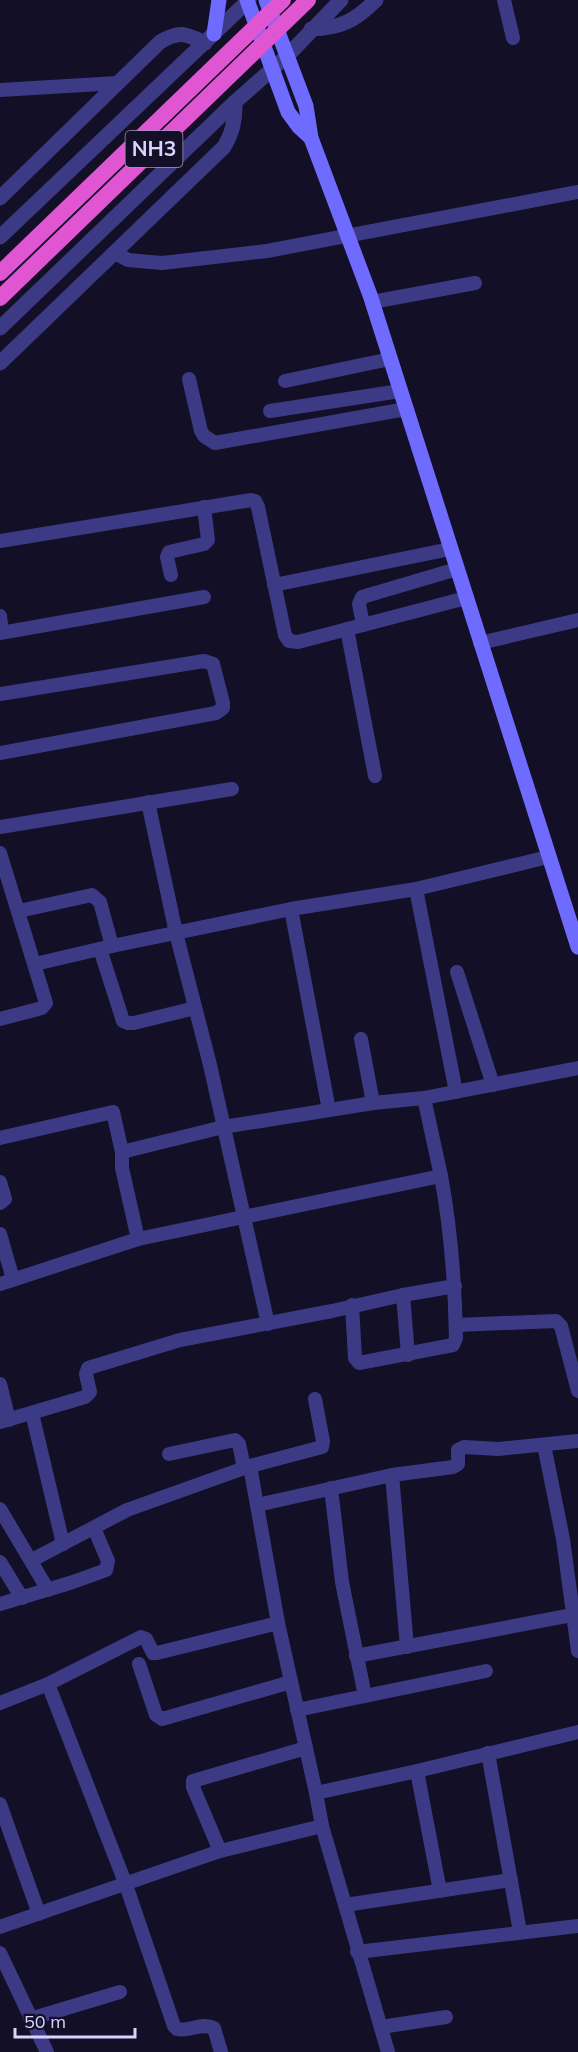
<svg xmlns="http://www.w3.org/2000/svg" width="578" height="2052" viewBox="0 0 578 2052" font-family="Mulish,sans-serif">
<style>
.lines{fill:none;stroke-linecap:round;stroke-linejoin:round}
.minor{stroke:#3d3a85;stroke-width:14}
.tertiary{stroke:#3d3a85;stroke-width:15}
.secondary{stroke:#6f6bff;stroke-width:15}
.trunk-bridge{stroke:#e055d1;stroke-width:16}
.labels{text-anchor:middle;stroke-width:5;stroke-linejoin:round;paint-order:stroke}
.shield{fill:#130f26;stroke:#9e99be;stroke-width:1.5}
.shield-label{font-size:21px;font-weight:bold;fill:#d9d4ff}
</style>
<rect width="100%" height="100%" fill="#130f26"/>
<g class="lines">
<g class="minor">
<path d="M504,0L513,38"/>
<path d="M0,90L117,83"/>
<path d="M115,253L128,260L162,263L267,251L578,192"/>
<path d="M372,302L475,283"/>
<path d="M189,379L201,431L204,436L215,443L406,409"/>
<path d="M285,381L390,359"/>
<path d="M270,411L400,391"/>
<path d="M0,541L251,500L255,501L258,507L285,635L289,641L298,642L466,598"/>
<path d="M171,575L167,557L169,552L204,544L208,540L204,507"/>
<path d="M274,585L450,549"/>
<path d="M0,616L2,632"/>
<path d="M363,625L359,604L362,597L457,569"/>
<path d="M347,629L375,776"/>
<path d="M0,633L204,597"/>
<path d="M480,643L578,620"/>
<path d="M0,694L204,661L213,664L223,703V708L216,713L0,753"/>
<path d="M148,802L176,933L210,1065L268,1324"/>
<path d="M0,827L232,789"/>
<path d="M0,853L46,1003L42,1008L0,1019"/>
<path d="M416,889L456,1092"/>
<path d="M291,909L329,1110"/>
<path d="M19,911L92,895L100,902L112,946"/>
<path d="M100,949L123,1021L128,1023H134L195,1008"/>
<path d="M35,964L112,946L291,909L416,889L548,857"/>
<path d="M457,972L493,1085"/>
<path d="M361,1039L373,1103"/>
<path d="M0,1138L113,1112L122,1152V1168L138,1239"/>
<path d="M122,1152L223,1127L373,1103L424,1098"/>
<path d="M0,1182L5,1199L0,1203"/>
<path d="M0,1234L13,1279"/>
<path d="M0,1284L138,1239L441,1176L424,1098L578,1068"/>
<path d="M403,1295L408,1355"/>
<path d="M352,1305L355,1358L359,1363L453,1345L456,1338C455,1283 451,1230 441,1176"/>
<path d="M456,1325L556,1321L561,1326L578,1391"/>
<path d="M0,1384L9,1420"/>
<path d="M32,1413L63,1544"/>
<path d="M0,1422L85,1397L90,1392L86,1374L88,1368L180,1340L332,1311L403,1295L455,1286"/>
<path d="M544,1445L563,1539L578,1651"/>
<path d="M169,1454L235,1440L239,1444L244,1468"/>
<path d="M250,1466L278,1623L316,1793"/>
<path d="M392,1475L407,1647"/>
<path d="M331,1488L342,1582L365,1696"/>
<path d="M257,1505L392,1475L453,1467L458,1464V1450L464,1447L498,1449L578,1441"/>
<path d="M0,1509L48,1590"/>
<path d="M32,1560L127,1510L250,1466L322,1447L323,1441L315,1399"/>
<path d="M0,1562L22,1598"/>
<path d="M0,1604L73,1582L106,1570L108,1561L94,1528"/>
<path d="M356,1656L578,1614"/>
<path d="M139,1664L156,1715L162,1719L291,1682"/>
<path d="M48,1684L126,1885L174,2026L177,2029C190,2032 201,2022 214,2028L221,2052"/>
<path d="M0,1703L48,1684L141,1637L146,1639L153,1653H157L278,1623"/>
<path d="M297,1710L486,1671"/>
<path d="M488,1753L520,1932"/>
<path d="M417,1771L440,1891"/>
<path d="M0,1804L39,1914"/>
<path d="M322,1826L388,2052"/>
<path d="M220,1851L193,1787V1781L306,1748"/>
<path d="M345,1905L511,1880"/>
<path d="M0,1927L220,1851L322,1826L316,1793L417,1771L578,1732"/>
<path d="M357,1952L578,1926"/>
<path d="M0,1953L47,2052"/>
<path d="M30,2019L120,1992"/>
<path d="M381,2027L446,2017"/>
</g>
<g class="tertiary">
<path d="M311,29C341,28 355,21 376,0"/>
<path d="M0,198L160,42C180,30 186,34 205,43"/>
<path d="M0,237L249,0"/>
<path d="M0,328L235,102L288,55L341,0"/>
<path d="M0,363L224,147C233,132 235,120 235,102"/>
</g>
<g class="secondary">
<path d="M247,0L288,112L299,127L311,138"/>
<path d="M266,0L306,106L311,138L370,295L578,947"/>
<path d="M214,34L219,0"/>
</g>
<g class="trunk-bridge">
<path d="M0,273L283,0"/>
<path d="M0,298L308,0"/>
</g>
</g>
<g class="labels">
<rect class="shield" x="125.5" y="131" width="57" height="36" rx="4.5"/>
<g class="shield-label">
<text x="154" y="156">NH3</text>
</g>
</g>
<path d="M15 2028v9h120v-9" fill="none" stroke="#d9d4ff" stroke-width="3"/>
<text x="24" y="2028" font-size="18" fill="#d9d4ff" stroke="#130f26" stroke-width="4.5" paint-order="stroke">50 m</text>
</svg>
